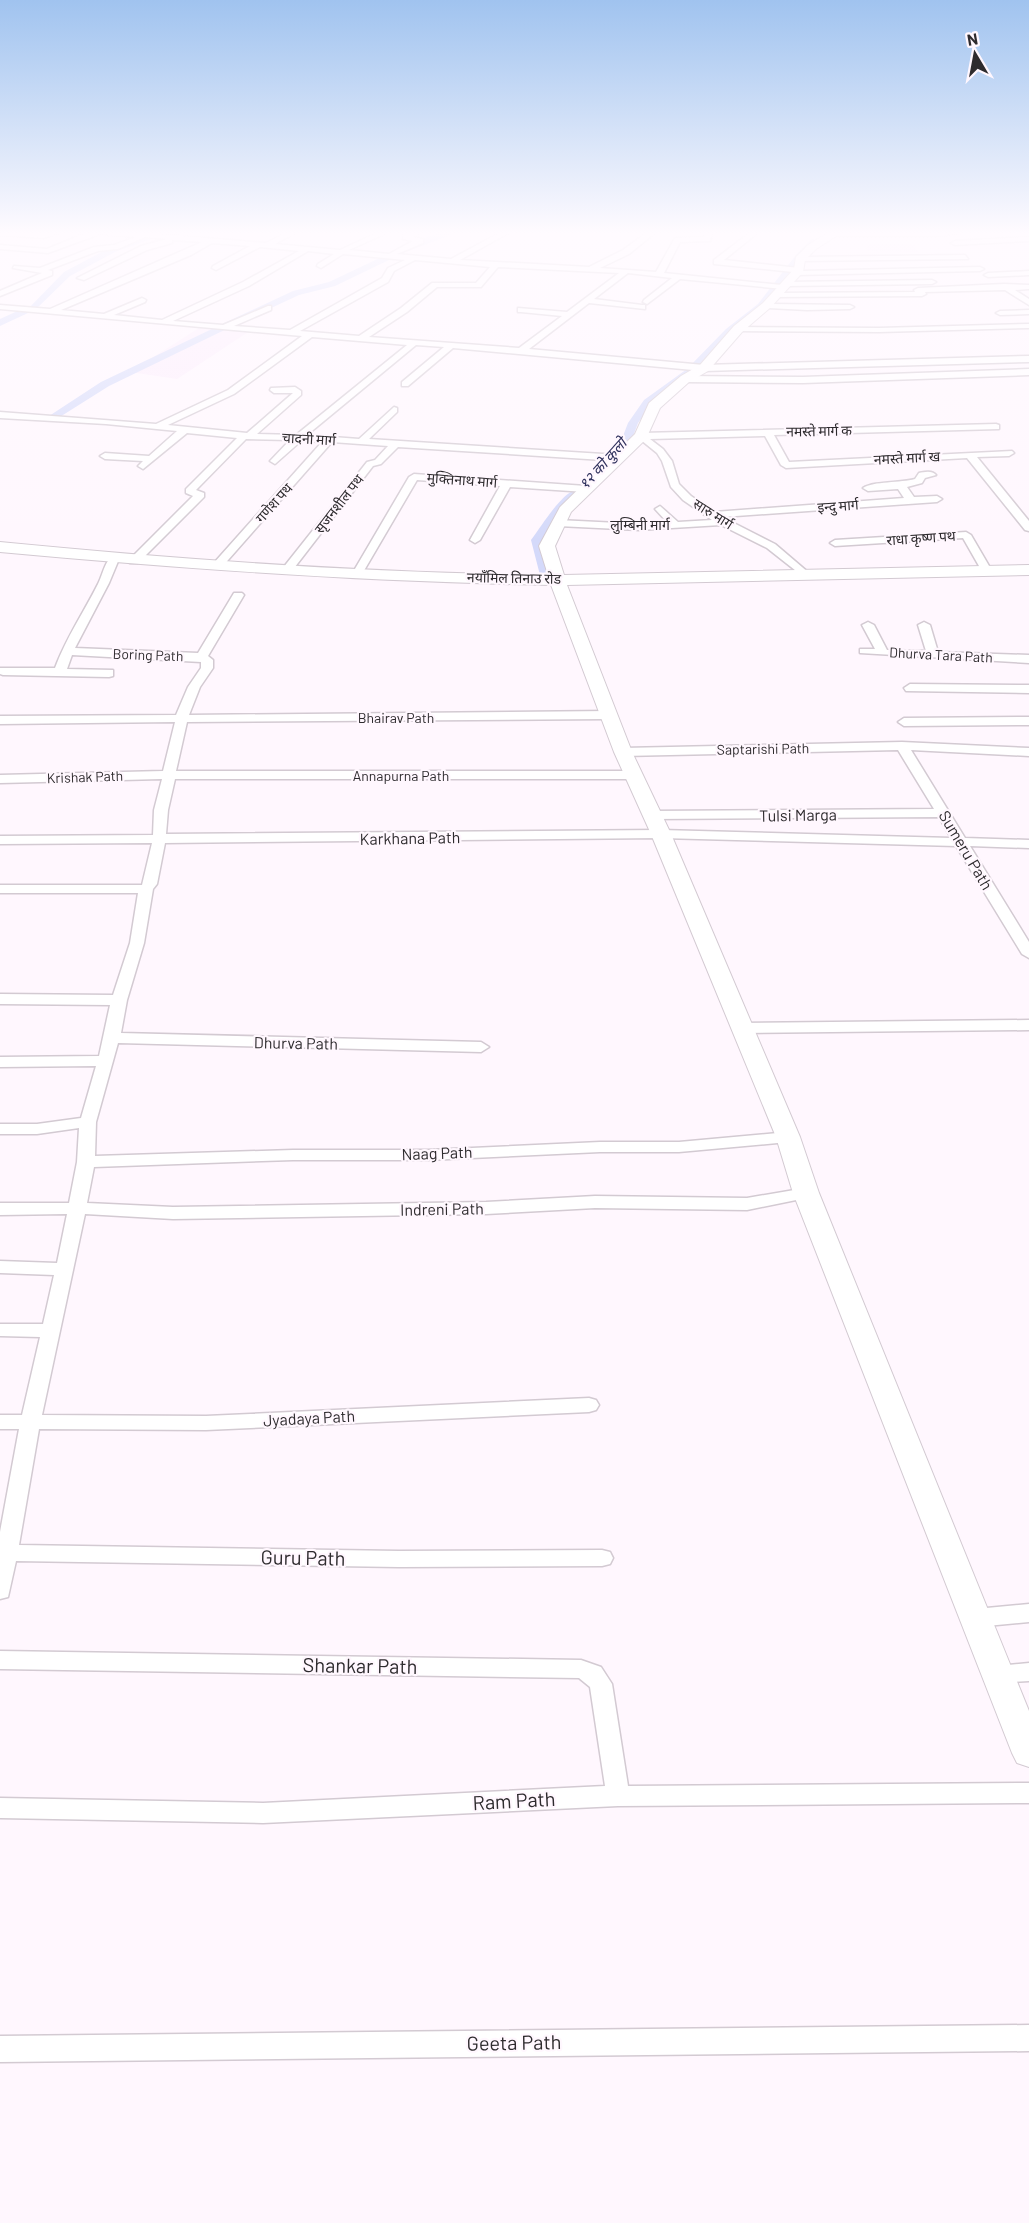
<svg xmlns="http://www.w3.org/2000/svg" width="1029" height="2223" viewBox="0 0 1029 2223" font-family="Barlow,'Noto Sans Devanagari',sans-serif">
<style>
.built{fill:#fcedfc}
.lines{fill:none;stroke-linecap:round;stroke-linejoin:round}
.canal{fill:#d4d9fa;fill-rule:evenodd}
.street-casing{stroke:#d3cad2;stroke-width:3}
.secondary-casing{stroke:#d3cad2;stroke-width:2}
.street{fill:#fff;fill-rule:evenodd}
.secondary{fill:#fff;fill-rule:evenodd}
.labels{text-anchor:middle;stroke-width:4.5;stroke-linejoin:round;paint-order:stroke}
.far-street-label{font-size:14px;fill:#2e2b2e;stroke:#fff7fe}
.far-water-label{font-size:15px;font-style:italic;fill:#31325e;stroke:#fff7fe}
.street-label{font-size:16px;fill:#2e2b2e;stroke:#fff7fe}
.near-street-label{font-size:20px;fill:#2e2b2e;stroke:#fff7fe}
</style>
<rect width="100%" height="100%" fill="#fff7fe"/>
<g class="built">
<path d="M896,244L915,245L918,252L868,251L866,245Z"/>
<path d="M199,328L248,332L177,379L130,372Z"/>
</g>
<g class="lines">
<g class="canal">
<path d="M447,231H461L403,253L396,251L420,239Z"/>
<path d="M148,234L152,237L151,239L117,251L70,276L35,310H29L28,313L0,326V319L22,309H28L64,272L111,247Z"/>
<path d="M812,239L819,241L802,258L781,289L768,300L765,307L732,333L695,373L652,404L638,423L632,439L602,474H594L592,472L623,436L628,423L644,400L687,369L726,329L758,304L796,255Z"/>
<path d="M388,254L391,255V259L335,286L299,295L241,322L109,386L55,420H47L46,418L101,382L235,318L293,291L329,282Z"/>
<path d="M575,490L581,494L543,540L553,580L552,583H542L531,540C541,527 560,495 575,490Z"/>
</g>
<defs>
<g id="street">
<path d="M0,231L44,234L64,231L44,238L0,235Z"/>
<path d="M91,231H122L266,243L290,231H299L275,244L340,250L381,231H391L349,250L389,254L413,241L403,239V235L413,231H422L413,237L423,239V243L397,254L451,259L503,231H512L460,260L589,267L623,250L649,231H657L629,254L600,268L656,272L675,238L704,237L705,231H713L710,241L680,242L664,273L782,285L786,282L932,280L936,282L932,284L787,286L784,289L680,279L647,304L643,302L644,300L672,278L628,273L594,299L642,305H645V309L589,303L529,349L704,365L1029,356V362L704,371L453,348L408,386H402V382L444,347L416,345L307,435L359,439L394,407L397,408V412L369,439L619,455L624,458L619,461L398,447L381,464L373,466L291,572H283V568L367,462L375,460L388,446L332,442L221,568H213V564L322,442L301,441L275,464L270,461L290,440L246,439L196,490L204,493V497L138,563H130V559L193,496L186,493V489L237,438L187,433L143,469L138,466L143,461L105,459L100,456L105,453L149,456L177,431L106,424L0,418V412L156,424L228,390L302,336L0,309V305L50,309L202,242L172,240V243L147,250L84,280L77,278L141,246L167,239L145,237L118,249L98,251L48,270L52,271V275L0,296V291L42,273L13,268L14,266L40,268L94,247L114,245L136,237L100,234L48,253L0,249V245L47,249ZM212,243L250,246L213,266L212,268L216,270L260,247L299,251L243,282L162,320L114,315L145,302L146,300L142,298L104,314L61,310L191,255ZM308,251L334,254L318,264L317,266L321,268L343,254L405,260L388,268L382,278L290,330L234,326L271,310V306H268L223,325L173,321L249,286ZM415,260L490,267L476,283H432L401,308L359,336L300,331L388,282L394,271ZM498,267L619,273L567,312L518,308V312H521L562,316L519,348L369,337L407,312L437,287H481ZM312,337L407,345L296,435L257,434L301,395V391L295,387L271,388L270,390L274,393H293L247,433L168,425L234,394Z"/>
<path d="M752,231H760L724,260L799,268L802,271L980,267L984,269L980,271L796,275L793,272L714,264V260Z"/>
<path d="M976,231L937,236H836L832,234L836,232Z"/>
<path d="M1029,237V241L955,245L951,243L955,241Z"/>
<path d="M965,255L968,259L800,261L796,259L800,257Z"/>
<path d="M1029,271V275L988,277L984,275L988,273Z"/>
<path d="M1004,284L1029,285V289L1015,290L1029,299V305L1005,290L925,292L926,294L922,296L777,297L773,295L777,293L915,292L914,290L918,288Z"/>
<path d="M771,304L850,305L854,307L850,309L807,310L768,308V304Z"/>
<path d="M1029,310V314L1000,315L996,313L1000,311Z"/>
<path d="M1029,324V328L879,332L738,331L734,329L738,327L879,328Z"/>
<path d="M1029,369V375L803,383L685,382L681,379L685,376L803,377Z"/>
<path d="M996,424L999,425V429L774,435L789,462L1012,451L1014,453L1009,456L977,457L1029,521V531L1025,530L967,458L786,468L781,465L765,436L650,439L663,449L672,461L679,484L691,496L714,512L904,498L898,489L868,491L863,488C873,481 901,483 915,479L919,473C924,472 932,470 936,475L925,478L922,483L907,487L914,497L937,496L942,499L937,502L722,517L775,544L809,573V577L805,578L767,548L721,525L639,530L558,526L553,523L558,520L639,524L667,522L655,509L660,506L678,522L712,520L683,500L671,487L662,461L657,453L636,436L641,433Z"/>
<path d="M414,474L586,486L591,489L586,492L510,487L480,540L475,543L470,540L500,486L417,480L362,574L361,576H353L352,574L409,477Z"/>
<path d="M966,532L971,535L992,571L991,573H983L963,538L835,546L830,543L835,540Z"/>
<path d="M114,556L119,559L109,583L75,648L198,653L234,593H242L244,595L208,656L213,660V668L200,687L189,715L609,711L615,715L609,719L187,722L176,771H633L639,775L633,779H175L168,810L166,834L661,830L951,838L939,817L651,819L644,815L651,811L934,809L898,750L623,756L617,752L623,748L902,742L1029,748V756L911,750L965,838L1029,840V848L970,846L1029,942V958L1022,954L956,846L661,838L165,843L157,884L153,889L144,943L127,1000L121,1033L481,1042L489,1047L481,1052L118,1043L96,1122L95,1156L293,1150H428L600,1142H679L788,1132L794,1133L796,1137L794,1141L788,1142L679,1152H600L428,1160H293L94,1167L87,1203L173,1207L486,1202L595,1196L747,1198L806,1188L812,1189L815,1193L812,1197L806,1198L747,1210L595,1208L486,1214L173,1219L85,1214L42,1415L206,1416L589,1398L596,1400L599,1405L596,1410L589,1412L206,1430L39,1429L19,1545L399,1551L602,1550L610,1552L613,1558L610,1564L602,1566L399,1567L16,1561L8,1597L0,1599V1532L19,1429H0V1415H22L40,1337L0,1336V1324H43L54,1275L0,1273V1261L57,1263L67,1214L0,1215V1203H69L77,1162L79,1128L37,1134H0V1124H37L81,1118L96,1066L0,1067V1057L99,1056L110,1005L0,1004V994L113,995L130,943L138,893H0V885H142L152,843L0,844V836L153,835L154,810L162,779L0,783V775L163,771L175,722L0,724V716L176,715L188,687L201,668V662L72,655L67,669L113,670V676L109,677L3,675L0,674V668H55C66,638 84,612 98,584C103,575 105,559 114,556Z"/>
<path d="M868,622L874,625L887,650L926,651L918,625L924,622L930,625L938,652L1029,655V663L860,653V649H875L862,625Z"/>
<path d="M910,684L1029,685V693L906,691L904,688Z"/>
<path d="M1029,717V725L904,726L898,722L904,718Z"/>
<path d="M1029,1020V1030L742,1033L734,1028L742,1023Z"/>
<path d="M1029,1604V1622L976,1627L968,1624L965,1618L968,1612L976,1609Z"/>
<path d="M0,1651L581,1660L601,1667L612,1684L628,1786L1029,1783V1803L618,1806L263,1823L0,1818V1798L263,1803L605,1786L590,1687L579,1678L0,1669Z"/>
<path d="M1029,1663V1681L996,1683L988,1681L985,1674L988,1667Z"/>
<path d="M1029,2025V2051L0,2062V2036Z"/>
</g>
<path id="secondary" d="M831,231H844L816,249L805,260L803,272L771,307L742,332L708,371L689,382L660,408L646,439L571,512L555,546L564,575L1029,565V575L567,585L632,752L671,834L800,1137L819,1193L1029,1711V1767L1017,1763L1012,1753L793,1193L776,1137L651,834L614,752L551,585C367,582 184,569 0,552V542C183,560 365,573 548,575L539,546L560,507L635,434L649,403L681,376L700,365L734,326L763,303L794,269L796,257L808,245Z"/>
</defs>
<use href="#street" class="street-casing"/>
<use href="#secondary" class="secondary-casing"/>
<use href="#street" class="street"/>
<use href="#secondary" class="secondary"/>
</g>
<linearGradient id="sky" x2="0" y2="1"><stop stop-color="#a0c3ef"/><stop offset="0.43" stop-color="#fffbff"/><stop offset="1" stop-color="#fffbff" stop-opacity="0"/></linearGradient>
<rect width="1029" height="542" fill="url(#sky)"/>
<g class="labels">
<g class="far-street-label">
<text transform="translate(819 431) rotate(-1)" y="5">नमस्ते मार्ग क</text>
<text transform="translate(309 439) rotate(3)" y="5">चादनी मार्ग</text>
<text transform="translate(907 458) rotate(-3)" y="5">नमस्ते मार्ग ख</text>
<text transform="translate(462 480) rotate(4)" y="5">मुक्तिनाथ मार्ग</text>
<text transform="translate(274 503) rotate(-48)" y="5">गणेश पथ</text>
<text transform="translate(339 504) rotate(-52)" y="5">सृजनशील पथ</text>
<text transform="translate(838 506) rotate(-4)" y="5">इन्दु मार्ग</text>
<text transform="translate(713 514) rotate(32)" y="5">सारु मार्ग</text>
<text x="640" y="530">लुम्बिनी मार्ग</text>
<text transform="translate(921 538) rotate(-4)" y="5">राधा कृष्ण पथ</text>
<text transform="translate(514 578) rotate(1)" y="5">नयाँमिल तिनाउ रोड</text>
<text transform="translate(148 655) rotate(2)" y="5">Boring Path</text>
<text transform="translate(941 655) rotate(3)" y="5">Dhurva Tara Path</text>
<text x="396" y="723">Bhairav Path</text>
<text transform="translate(763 749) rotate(-1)" y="5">Saptarishi Path</text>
<text x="401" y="781">Annapurna Path</text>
<text transform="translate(85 777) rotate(-2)" y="5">Krishak Path</text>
</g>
<g class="far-water-label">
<text transform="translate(603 464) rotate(-48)" y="5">१२ को कुलो</text>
</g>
<g class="street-label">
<text transform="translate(798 815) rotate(-1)" y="6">Tulsi Marga</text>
<text transform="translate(410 838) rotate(-1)" y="6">Karkhana Path</text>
<text transform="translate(966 850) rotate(59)" y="6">Sumeru Path</text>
<text transform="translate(296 1043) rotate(1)" y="6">Dhurva Path</text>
<text transform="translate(437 1153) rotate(-2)" y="6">Naag Path</text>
<text transform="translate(442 1209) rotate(-1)" y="6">Indreni Path</text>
<text transform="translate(309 1418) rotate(-3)" y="6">Jyadaya Path</text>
</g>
<g class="near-street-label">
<text transform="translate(303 1558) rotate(1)" y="7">Guru Path</text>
<text transform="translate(360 1666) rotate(1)" y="7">Shankar Path</text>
<text transform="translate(514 1801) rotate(-3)" y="7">Ram Path</text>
<text transform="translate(514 2043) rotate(-1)" y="7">Geeta Path</text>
</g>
</g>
<g transform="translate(975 54) rotate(350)" stroke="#fff7fe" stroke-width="4.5" paint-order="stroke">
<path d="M0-4.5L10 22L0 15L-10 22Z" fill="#2e2b2e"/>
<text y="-9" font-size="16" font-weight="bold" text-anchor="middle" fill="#2e2b2e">N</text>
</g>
</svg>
